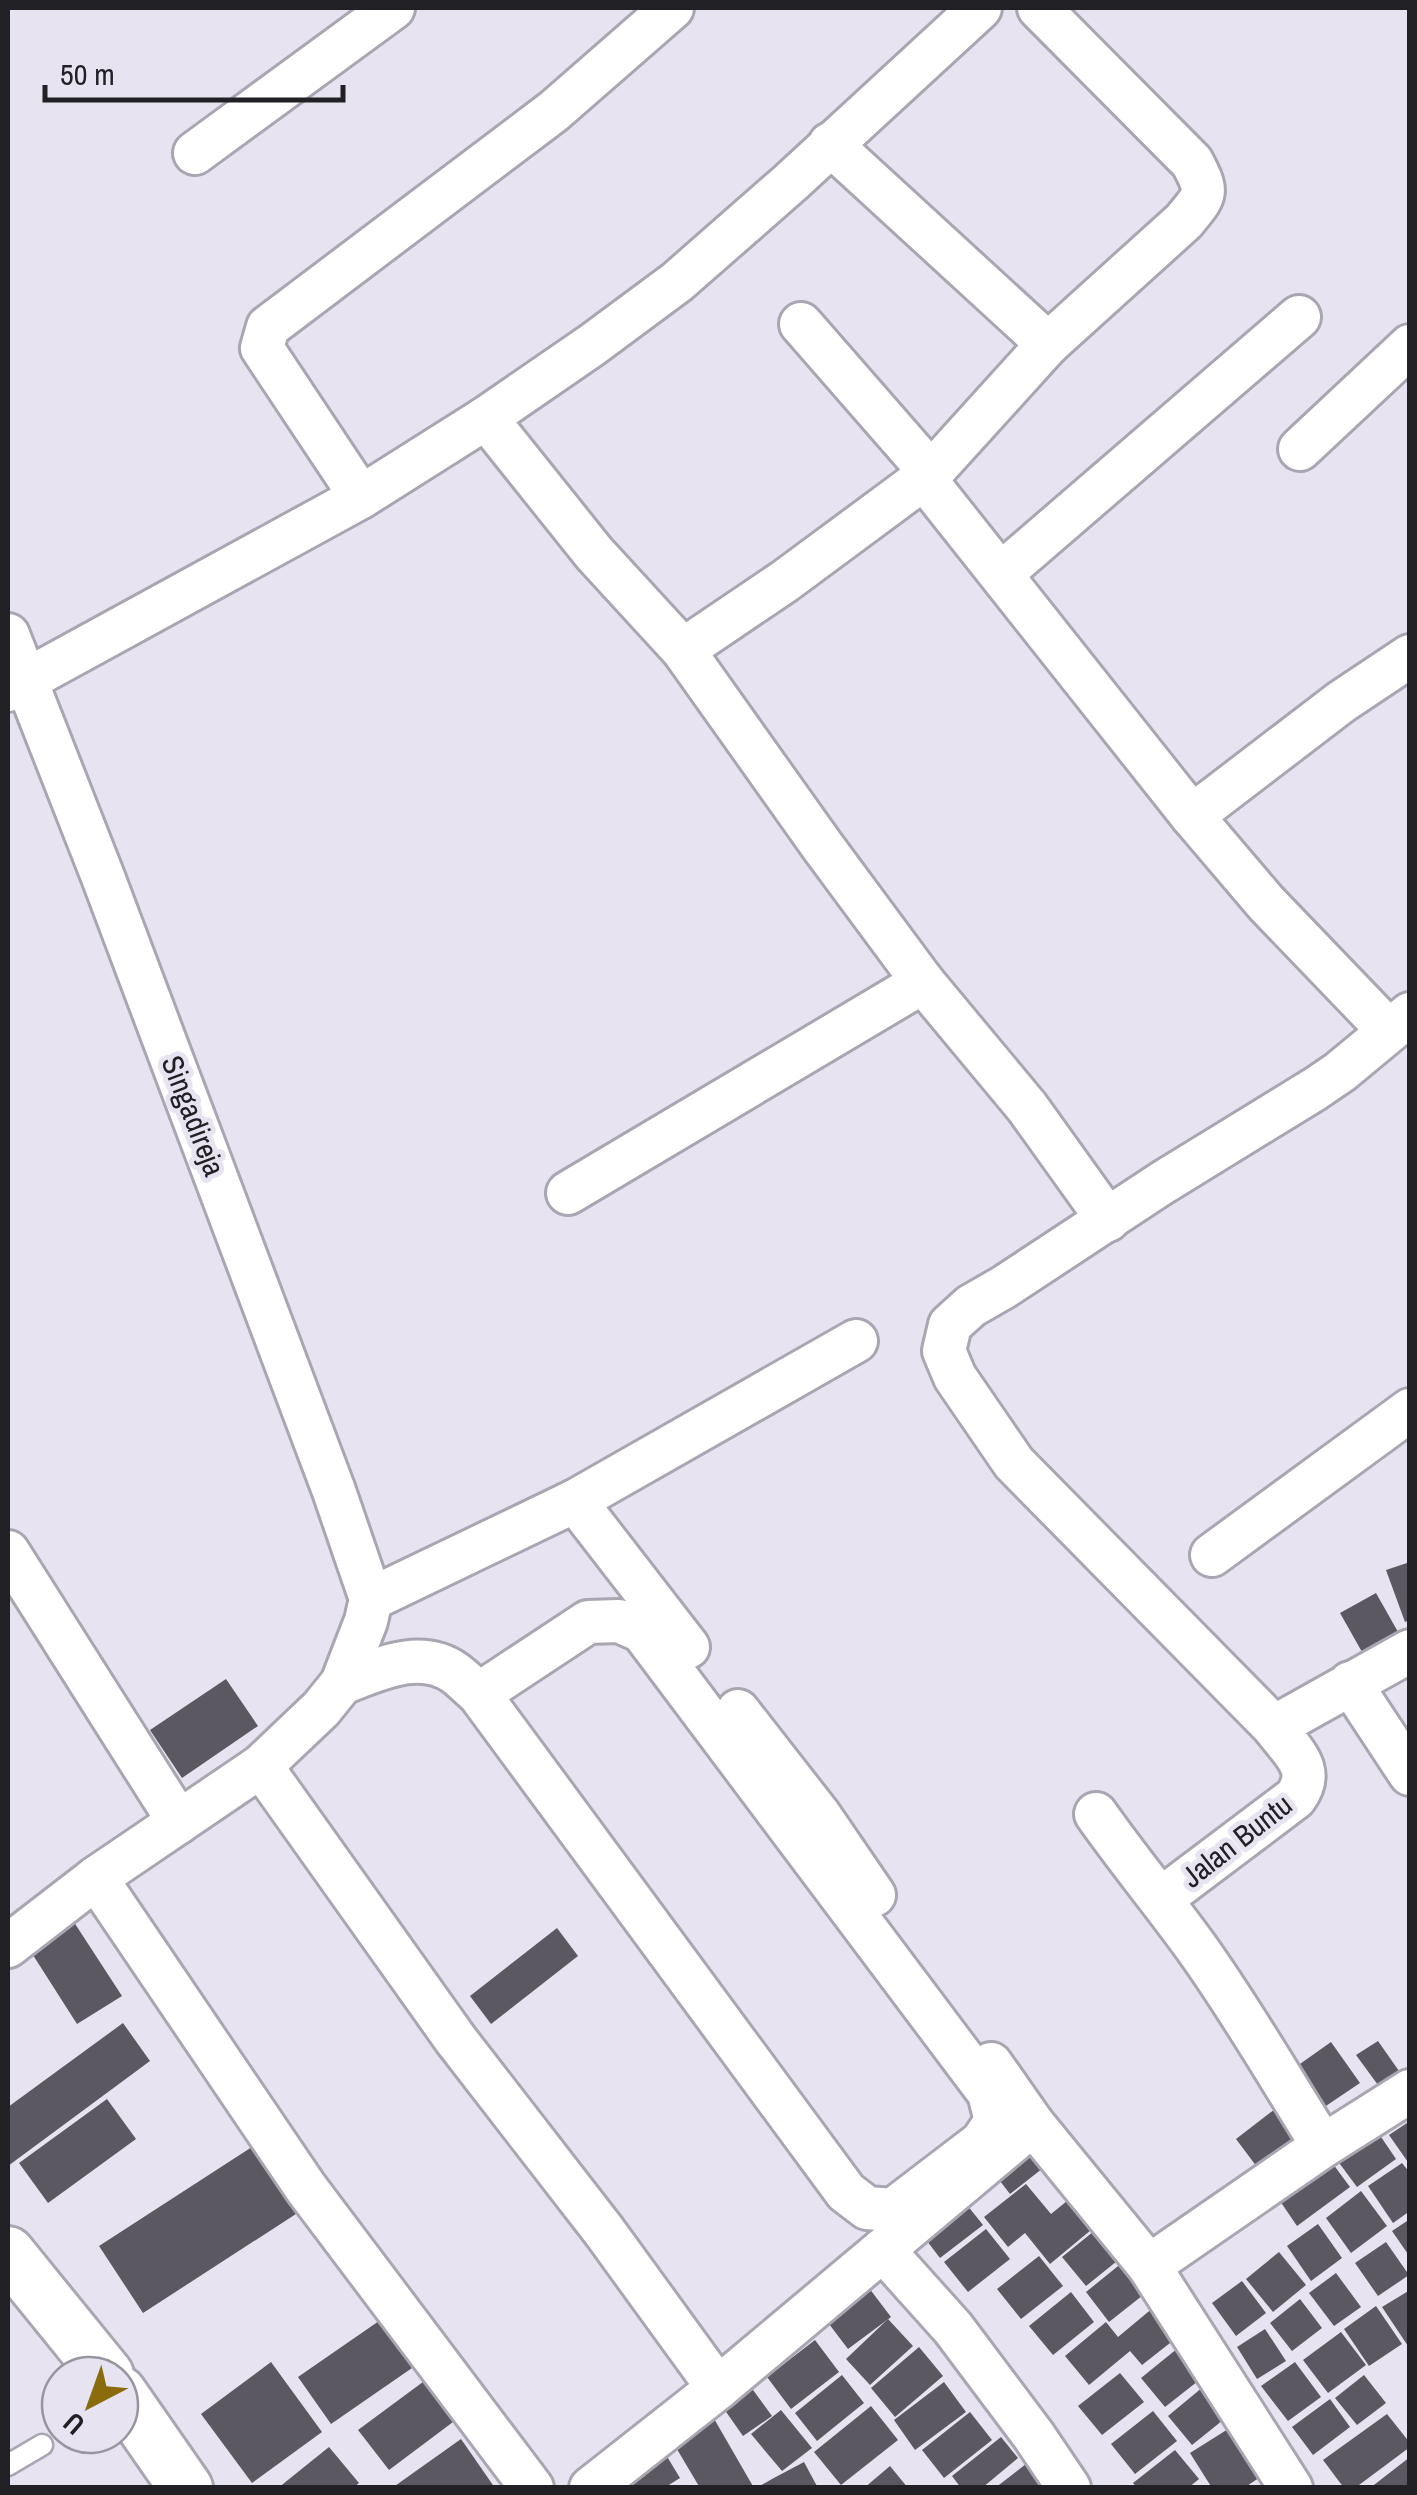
<svg xmlns="http://www.w3.org/2000/svg" width="1417" height="2495" viewBox="0 0 1417 2495" font-family="'Archivo Narrow',sans-serif">
<style>
.building{fill:#5b5862}
.lines{fill:none;stroke-linecap:round;stroke-linejoin:round}
.service-casing{stroke:#a9a5b1;stroke-width:25}
.minor-casing{stroke:#a9a5b1;stroke-width:48}
.tertiary-casing{stroke:#a9a5b1;stroke-width:58}
.service{stroke:#fff;stroke-width:20}
.minor{stroke:#fff;stroke-width:42}
.tertiary{stroke:#fff;stroke-width:52}
.labels{text-anchor:middle;stroke-width:10;stroke-linejoin:round;paint-order:stroke}
.street-label{font-size:30px;fill:#212024;stroke:#e7e3f0}
</style>
<rect width="100%" height="100%" fill="#e7e3f0"/>
<g class="building">
<path d="M1410,1562V1620L1405,1622L1386,1570Z"/>
<path d="M1376,1593L1402,1639L1366,1659L1340,1613Z"/>
<path d="M226,1679L258,1726L182,1778L150,1730Z"/>
<path d="M68,1913L122,1996L77,2024L24,1941Z"/>
<path d="M557,1928L578,1956L491,2024L470,1996Z"/>
<path d="M123,2023L150,2061L8,2166V2107Z"/>
<path d="M1378,2041L1399,2071L1378,2085L1356,2055Z"/>
<path d="M1331,2042L1360,2083L1311,2116L1283,2076Z"/>
<path d="M107,2099L136,2139L48,2203L19,2163Z"/>
<path d="M1279,2106L1301,2134L1257,2167L1236,2139Z"/>
<path d="M1410,2121V2165L1389,2135Z"/>
<path d="M1028,2131L1052,2161L1010,2194L987,2164Z"/>
<path d="M1377,2131L1396,2159L1357,2187L1337,2160Z"/>
<path d="M255,2145L299,2212L143,2313L99,2246Z"/>
<path d="M1330,2160L1350,2187L1297,2226L1278,2198Z"/>
<path d="M1402,2163L1410,2173V2211L1393,2223L1368,2186Z"/>
<path d="M1026,2184L1051,2214L1067,2201L1091,2230L1050,2264L1025,2233L1008,2247L984,2217Z"/>
<path d="M1361,2191L1387,2226L1351,2253L1326,2218Z"/>
<path d="M959,2195L983,2225L940,2258L917,2228Z"/>
<path d="M1410,2219V2257L1392,2231Z"/>
<path d="M1104,2223L1127,2253L1086,2286L1062,2257Z"/>
<path d="M1318,2224L1342,2258L1311,2281L1287,2246Z"/>
<path d="M986,2229L1010,2259L968,2292L944,2262Z"/>
<path d="M1386,2242L1409,2275L1378,2296L1355,2263Z"/>
<path d="M1279,2252L1306,2285L1273,2312L1246,2279Z"/>
<path d="M1039,2256L1063,2286L1021,2319L997,2289Z"/>
<path d="M1128,2258L1152,2288L1109,2322L1086,2292Z"/>
<path d="M1336,2273L1361,2307L1334,2326L1309,2293Z"/>
<path d="M1242,2281L1266,2313L1236,2336L1212,2303Z"/>
<path d="M869,2288L891,2317L848,2349L826,2320Z"/>
<path d="M1410,2290V2349L1382,2307Z"/>
<path d="M1071,2292L1094,2322L1053,2355L1029,2326Z"/>
<path d="M1300,2299L1322,2328L1292,2351L1270,2323Z"/>
<path d="M1160,2302L1184,2332L1142,2365L1130,2351L1089,2385L1065,2356L1106,2322L1118,2337Z"/>
<path d="M1376,2306L1402,2344L1369,2366L1344,2329Z"/>
<path d="M888,2319L913,2346L870,2385L846,2359Z"/>
<path d="M379,2321L412,2368L331,2424L298,2377Z"/>
<path d="M1265,2329L1286,2361L1257,2379L1237,2347Z"/>
<path d="M1341,2332L1366,2365L1328,2393L1303,2360Z"/>
<path d="M815,2340L839,2372L791,2409L767,2377Z"/>
<path d="M1183,2344L1207,2374L1165,2407L1141,2378Z"/>
<path d="M919,2347L943,2376L895,2417L871,2388Z"/>
<path d="M271,2362L322,2432L252,2483L201,2414Z"/>
<path d="M1295,2362L1321,2397L1288,2421L1261,2386Z"/>
<path d="M1120,2373L1144,2402L1102,2435L1078,2406Z"/>
<path d="M842,2375L864,2403L817,2441L795,2413Z"/>
<path d="M1364,2375L1386,2403L1357,2425L1335,2398Z"/>
<path d="M431,2376L461,2416L389,2470L358,2430Z"/>
<path d="M745,2379L772,2416L743,2436L717,2399Z"/>
<path d="M944,2382L966,2412L915,2450L894,2420Z"/>
<path d="M1209,2382L1233,2412L1192,2445L1168,2416Z"/>
<path d="M1330,2399L1350,2427L1313,2455L1292,2427Z"/>
<path d="M871,2406L898,2440L841,2485L814,2452Z"/>
<path d="M709,2410L754,2488H700L668,2434Z"/>
<path d="M781,2410L812,2448L782,2471L751,2434Z"/>
<path d="M1153,2411L1177,2441L1135,2474L1111,2444Z"/>
<path d="M970,2412L992,2440L944,2478L922,2450Z"/>
<path d="M1387,2414L1410,2443V2447L1355,2488H1344L1323,2460Z"/>
<path d="M1244,2419L1275,2467L1244,2488H1212L1190,2453Z"/>
<path d="M1001,2437L1018,2458L982,2488H961L952,2476Z"/>
<path d="M461,2439L495,2488H392Z"/>
<path d="M660,2445L680,2478L664,2488H616Z"/>
<path d="M329,2447L359,2483L353,2488H278Z"/>
<path d="M1175,2450L1199,2479L1188,2488H1137L1133,2483Z"/>
<path d="M1035,2457L1057,2488H995Z"/>
<path d="M1410,2457V2488H1370Z"/>
<path d="M804,2462L818,2488H756L772,2479Z"/>
<path d="M890,2466L908,2488H864Z"/>
</g>
<g class="lines">
<defs>
<path id="service" d="M8,2465L42,2445"/>
<g id="minor">
<path d="M830,144L1048,344"/>
<path d="M195,153L393,8"/>
<path d="M801,324L931,473V487L1192,816L1266,903L1388,1030"/>
<path d="M486,418L594,553L683,650L823,847L923,982L1027,1107L1108,1220"/>
<path d="M1300,449L1410,346"/>
<path d="M361,497L486,418L592,345L677,282L790,183L980,8"/>
<path d="M1002,573L1299,317"/>
<path d="M8,635L103,877L334,1491L371,1599"/>
<path d="M683,650L785,581L931,473L1048,344L1184,221C1206,194 1209,194 1192,162L1039,8"/>
<path d="M8,690L361,497L262,348L268,327L554,111L672,8"/>
<path d="M1192,816L1341,702L1410,656"/>
<path d="M568,1193L923,982"/>
<path d="M575,1501L688,1647"/>
<path d="M8,1552L179,1822"/>
<path d="M1212,1555L1410,1410"/>
<path d="M342,1683C377,1670 420,1648 455,1673C463,1679 471,1687 479,1694L846,2192L867,2208L893,2210L982,2142L996,2121L989,2093L642,1631L619,1621L588,1622L479,1694"/>
<path d="M1350,1683L1410,1774"/>
<path d="M738,1711L820,1816L874,1895"/>
<path d="M1274,1727L1410,1651"/>
<path d="M261,1766L456,2040L604,2231L718,2388"/>
<path d="M1096,1814C1129,1861 1165,1904 1198,1950C1243,2013 1282,2081 1323,2146"/>
<path d="M96,1878L306,2188L532,2488"/>
<path d="M1161,1899L1295,1798C1317,1769 1292,1752 1274,1727L1014,1463L955,1377L944,1351L950,1325L971,1306L1004,1287L1162,1183L1315,1089L1340,1072L1410,1014"/>
<path d="M8,1946L96,1878L261,1766L321,1709L342,1683L366,1621L371,1599L575,1501L856,1341"/>
<path d="M1033,2124L1149,2266L1291,2488"/>
<path d="M883,2250L953,2328L1034,2436L1069,2488"/>
<path d="M1149,2266L1323,2146L1410,2091"/>
<path d="M591,2488L718,2388L1033,2124L991,2064"/>
</g>
<g id="tertiary">
<path d="M8,2253L107,2375"/>
<path d="M120,2393L186,2488"/>
</g>
</defs>
<use href="#service" class="service-casing"/>
<use href="#minor" class="minor-casing"/>
<use href="#tertiary" class="tertiary-casing"/>
<use href="#service" class="service"/>
<use href="#minor" class="minor"/>
<use href="#tertiary" class="tertiary"/>
</g>
<g class="labels">
<g class="street-label">
<text transform="translate(193 1116) rotate(69)" y="10">Singadireja</text>
<text transform="translate(1237 1841) rotate(-38)" y="10">Jalan Buntu</text>
</g>
</g>
<rect width="1417" height="2495" fill="none" stroke="#212024" stroke-width="20"/>
<g transform="translate(90 2405) rotate(221)"><circle r="48" fill="#e7e3f0" stroke="#98959e" stroke-width="2.5"/>
<path d="M0-8L18 38L0 25L-18 38Z" fill="#8a6c0c"/>
<text y="-15" font-size="28" font-weight="bold" text-anchor="middle" fill="#212024">U</text>
</g>
<path d="M45 85v15h298v-15" fill="none" stroke="#212024" stroke-width="5"/>
<text x="60" y="85" font-size="30" fill="#212024" stroke="#e7e3f0" stroke-width="8" paint-order="stroke">50 m</text>
</svg>
